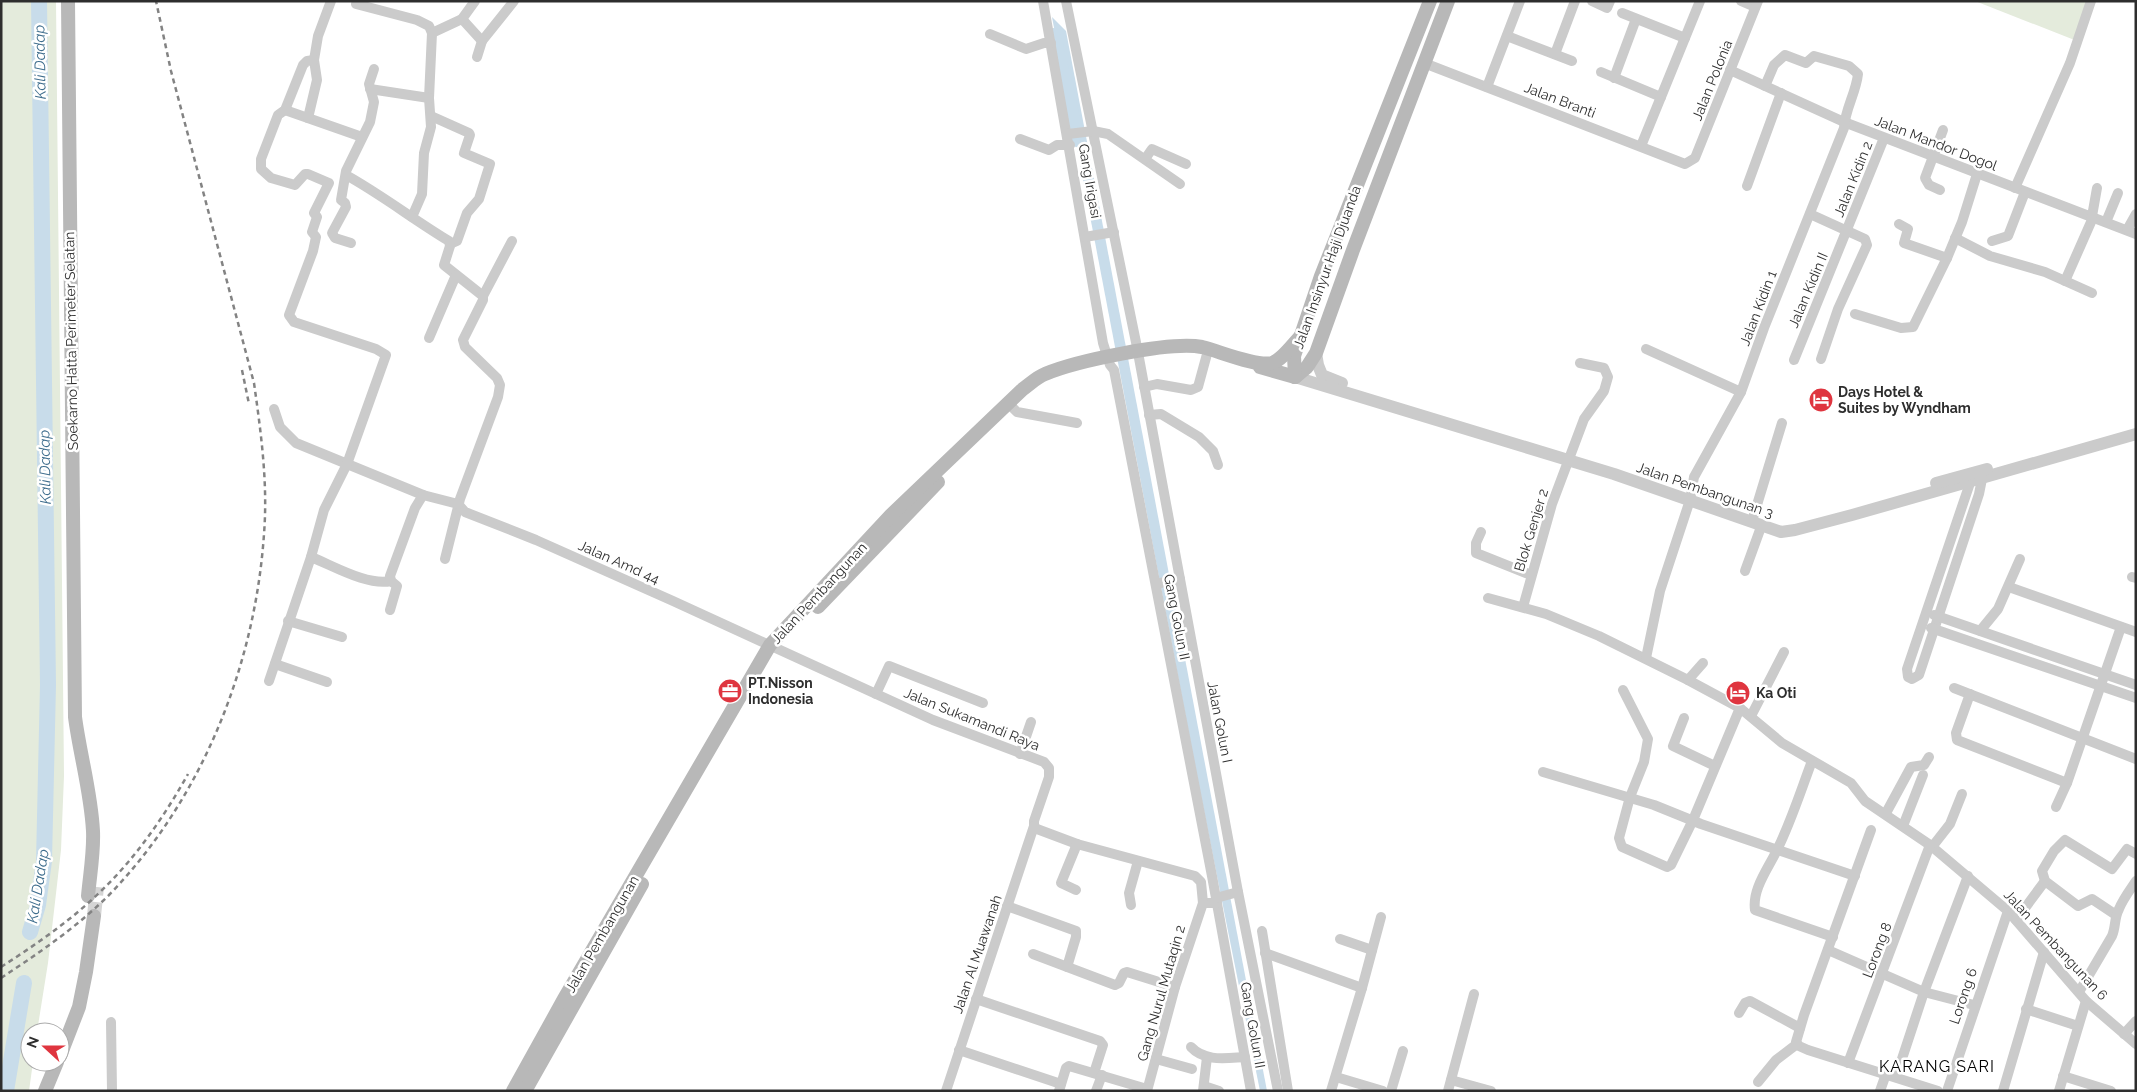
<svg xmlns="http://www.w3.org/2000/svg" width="2137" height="1092" viewBox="0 0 2137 1092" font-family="Raleway,sans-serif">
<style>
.green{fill:#e4ebdc}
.water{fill:#c8dcea}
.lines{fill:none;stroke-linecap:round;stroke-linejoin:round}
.river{stroke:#c8dcea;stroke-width:16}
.secondary-tunnel{stroke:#d5d5d5;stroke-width:14;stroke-dasharray:14 7;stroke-linecap:butt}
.minor{stroke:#cbcbcb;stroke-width:10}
.tertiary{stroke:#cbcbcb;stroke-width:12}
.secondary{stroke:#b8b8b8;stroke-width:14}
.rail{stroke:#838383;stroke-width:2.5;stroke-dasharray:5 4;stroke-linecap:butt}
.labels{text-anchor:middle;stroke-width:5;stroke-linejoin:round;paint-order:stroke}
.street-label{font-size:14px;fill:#2e2e2e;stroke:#fff}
.poi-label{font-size:14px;font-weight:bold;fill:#2e2e2e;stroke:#fff;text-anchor:start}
.water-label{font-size:15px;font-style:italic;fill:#3e6d8d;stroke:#fff}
.quarter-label{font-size:16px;letter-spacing:1px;fill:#000;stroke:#fff}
</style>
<rect width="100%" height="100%" fill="#fff"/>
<g class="green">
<path d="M1,1H56L64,776L61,850L48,963L37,1032H30V1062H33L29,1091H1Z"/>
<path d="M1975,1H2095L2077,41Z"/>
</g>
<path class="water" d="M1052,17L1066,31L1267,1091H1260L1196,771Z"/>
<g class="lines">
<g class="river">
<path d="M1053,36L1077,139"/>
<path d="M30,932L38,905L44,861L48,685L39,1"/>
<path d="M6,1091L24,983"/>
</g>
<path class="secondary-tunnel" d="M94,916L97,887"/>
<g class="minor">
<path d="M1043,1L1103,343L1110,365L1114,370L1212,876L1251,1091"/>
<path d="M1066,1L1138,352"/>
<path d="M1592,1L1607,8L1610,1"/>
<path d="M1741,1L1755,7"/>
<path d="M356,4L417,20L429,26L432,33L429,98L431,127L424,153L422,194L412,217"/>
<path d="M1622,13L1685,38"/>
<path d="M462,19L482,41L514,1"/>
<path d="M432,33L462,19L475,1"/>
<path d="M990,34L1026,49L1044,43H1051"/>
<path d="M1507,36L1572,61"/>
<path d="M1555,54L1575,1"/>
<path d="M477,57L482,41"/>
<path d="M1424,63L1685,164L1695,158L1758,1"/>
<path d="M1730,70L1844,122L2136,234"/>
<path d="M1601,72L1661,97"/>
<path d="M1614,78L1636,19"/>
<path d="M1487,87L1520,1"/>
<path d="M370,89L429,98"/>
<path d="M285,110L362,137"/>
<path d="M431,116L469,133L470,135L464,153L490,164L479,199L467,213L457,241L450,244"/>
<path d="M308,118L317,80L314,60L318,36L331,1"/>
<path d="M1068,134L1093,131L1108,134L1180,184"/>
<path d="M1020,139L1049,150L1057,145H1070"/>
<path d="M1641,146L1700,1"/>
<path d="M1145,159L1152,149L1186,164"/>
<path d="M346,175C382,195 414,220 449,241L450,246L444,265L483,296V300L463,340L465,347L497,378L500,385L498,397L460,499L445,559"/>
<path d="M1747,186L1781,93"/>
<path d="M2015,188L2070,63L2091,1"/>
<path d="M1940,190L1929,185L1925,178L1943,130"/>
<path d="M1810,214L1865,239L1867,245L1838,309L1821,359"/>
<path d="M2106,222L2118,193"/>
<path d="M1899,224L1908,229L1904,243L1947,258"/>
<path d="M2127,230L2136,214"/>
<path d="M1085,237L1114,232"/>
<path d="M1955,238L1990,256L2045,272L2092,293"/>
<path d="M1992,241L2008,236L2025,192"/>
<path d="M351,243L335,238L332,233L346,207L345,203L341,200L346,171L370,122L374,102L369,84L374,69"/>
<path d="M2065,281L2091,222L2097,188"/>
<path d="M483,296L512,241"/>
<path d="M1855,314L1901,328L1913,327L1947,258L1962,222L1977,174"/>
<path d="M429,338L456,275"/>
<path d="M1646,349L1741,392"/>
<path d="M1139,358L1238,892L1278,1091"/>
<path d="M1794,360L1884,138"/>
<path d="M1144,387L1157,384L1191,390L1198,387L1207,354"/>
<path d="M1012,407L1017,412L1077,423"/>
<path d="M274,409L280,427L296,443L423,495"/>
<path d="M1149,415L1161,414L1199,437L1213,451L1218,465"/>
<path d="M1969,477L1970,483L1907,669L1908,677L1912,679L1919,675L1979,494L1982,479L1980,471"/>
<path d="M458,504L465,512L536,540L673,601L933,720L1044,762L1049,768V777L1034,821V826L1037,829L1077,844L1195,876L1201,882L1203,903H1217"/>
<path d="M1753,518L1782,423"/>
<path d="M1481,532L1476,543V553L1531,575"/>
<path d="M311,557C334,566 367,586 391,581"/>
<path d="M1745,571L1761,527"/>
<path d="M2132,577L2136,578"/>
<path d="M1156,584L1180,579"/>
<path d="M2009,587L2136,632"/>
<path d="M1488,598L1546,614L1599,636L1688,680L1740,708L1782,743L1851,783L1865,801L1930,845L2008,911L2086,1001L2136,1044"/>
<path d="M1523,607L1552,504L1584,419L1604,391L1608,377L1604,368L1580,363"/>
<path d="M390,610L397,586L391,581L390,576L415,508L423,495L458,504"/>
<path d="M1934,615L2136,685"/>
<path d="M288,621L342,637"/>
<path d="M1931,628L2136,698"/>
<path d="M1980,631L1998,609L2020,559"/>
<path d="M1646,658L1660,591L1690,500L1694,477L1741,392L1764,328L1844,128C1845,109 1856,93 1858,74L1849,66L1814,56L1806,63L1785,55L1774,65L1765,86"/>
<path d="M275,664L327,682"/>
<path d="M1688,680L1703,663"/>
<path d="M269,681L311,557L324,510L347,464L386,355L376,349L294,322L289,315L313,251L316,237L312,232L317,217L314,213L329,183L308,174H305L295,185L271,178L261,169V159L278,115L285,110L303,65L307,61L314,60"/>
<path d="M1954,688L2136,759"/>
<path d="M1623,690L1648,739L1644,762L1630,797L1619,838L1622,847L1667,867L1671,865L1693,820L1740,708"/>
<path d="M876,694L889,666L983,703"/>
<path d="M1970,694L1956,733L1957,740L2067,783"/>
<path d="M1751,716L1784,652"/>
<path d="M1684,718L1673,746L1715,766"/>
<path d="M1020,754L1031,722"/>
<path d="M1812,761C1801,790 1791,822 1777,850C1768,869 1752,889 1755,910L1833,937"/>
<path d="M1543,772L1654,805L1701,824L1855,876"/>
<path d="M2056,807L2067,783L2121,627"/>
<path d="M1886,813L1911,767L1924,765L1929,757"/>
<path d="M1903,826L1923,775"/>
<path d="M1871,830L1804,1015L1796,1042L1799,1046L1808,1050L1938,1091"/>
<path d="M1932,847L1950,824L1962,794"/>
<path d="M1076,890L1061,883L1077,844"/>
<path d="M1216,898L1238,892"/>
<path d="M1131,905L1129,893L1138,861"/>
<path d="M1007,906L1076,931V937L1067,967"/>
<path d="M2116,915L2092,899L2078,906L2045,881L2042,871L2054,851L2065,840L2112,869L2127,849L2136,854"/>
<path d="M2016,920L2045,881"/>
<path d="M1262,931L1288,1091"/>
<path d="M1340,939L1372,950"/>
<path d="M1828,950L1924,992L1974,1005"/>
<path d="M1265,953L1362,988"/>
<path d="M1033,954L1115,985L1119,983L1124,973L1127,972L1175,987"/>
<path d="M2079,992L2112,936C2116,927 2114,918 2119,909C2123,899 2130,890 2136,881"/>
<path d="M976,999L1100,1041L1103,1045L1094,1073"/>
<path d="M2026,1009L2078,1026"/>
<path d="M1739,1013L1745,1003L1750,1001L1800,1028"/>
<path d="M111,1022L112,1091"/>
<path d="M2124,1034L2136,1021"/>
<path d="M1191,1047C1205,1062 1226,1058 1245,1057"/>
<path d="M959,1050L1061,1084"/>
<path d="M1156,1059L1192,1069"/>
<path d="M1848,1063L1930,845"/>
<path d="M2063,1076L2111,1091"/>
<path d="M1336,1077L1383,1091"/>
<path d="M1896,1077L1924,992L1968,876"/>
<path d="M1451,1080L1491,1091"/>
<path d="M1758,1082L1776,1060L1797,1044"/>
<path d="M1204,1086L1219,1091"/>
<path d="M946,1091L1034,826"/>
<path d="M1059,1091L1066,1068L1069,1066L1147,1089"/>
<path d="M1096,1091L1102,1075"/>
<path d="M1147,1091L1175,987L1203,903"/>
<path d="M1203,1091L1207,1057"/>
<path d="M1331,1091L1362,988L1381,917"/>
<path d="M1391,1091L1403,1051"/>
<path d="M1448,1091L1474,994"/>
<path d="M1880,1091L1886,1074"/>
<path d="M1947,1091L2008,911"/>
<path d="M2003,1091L2044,952"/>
<path d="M2059,1091L2086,1001"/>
</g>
<g class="tertiary">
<path d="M1316,353L1318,365L1322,375L1342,383"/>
<path d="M1295,377L1614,474L1781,532L1795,530L1852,515L2136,434"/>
<path d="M1936,483L1987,469"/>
</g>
<g class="secondary">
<path d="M68,1L75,717C80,755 91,792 93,831C94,852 90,874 88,896"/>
<path d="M1260,367L1295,377"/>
<path d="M1295,377L1307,367L1316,353L1353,250L1448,1"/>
<path d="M1295,377L1294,356L1321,276L1430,1"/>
<path d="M818,607L938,482"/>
<path d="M60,1056L79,1007L86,972L94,916"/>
<path d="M45,1091L57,1062"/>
<path d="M513,1091L564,999L770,645L891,515L1023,389C1030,384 1037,377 1045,374C1076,361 1170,341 1202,347C1219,351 1256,367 1272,363C1282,360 1293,344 1300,337"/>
<path d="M525,1091L642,884"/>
</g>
<g class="rail">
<path d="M242,370L249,404"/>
<path d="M1,967C35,945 69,922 99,893C135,859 164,817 188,774"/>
<path d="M1,978C39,953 77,927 109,895C202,799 255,666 264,534C268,483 261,433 254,383L171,71L156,1"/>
</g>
</g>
<defs>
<symbol id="hotel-disc" viewBox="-11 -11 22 22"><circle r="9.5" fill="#df353f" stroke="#fff"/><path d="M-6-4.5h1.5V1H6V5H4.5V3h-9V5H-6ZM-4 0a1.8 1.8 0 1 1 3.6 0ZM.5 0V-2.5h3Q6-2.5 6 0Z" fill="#fff"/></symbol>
<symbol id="office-disc" viewBox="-11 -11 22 22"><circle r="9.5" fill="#df353f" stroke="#fff"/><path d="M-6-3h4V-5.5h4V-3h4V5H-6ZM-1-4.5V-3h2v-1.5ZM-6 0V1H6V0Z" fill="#fff"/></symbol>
</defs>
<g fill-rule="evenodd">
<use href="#hotel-disc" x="1807" y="386" width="28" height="28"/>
<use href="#office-disc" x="716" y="677" width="28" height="28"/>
<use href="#hotel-disc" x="1724" y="679" width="28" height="28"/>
</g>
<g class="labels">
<g class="street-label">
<text transform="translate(1712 80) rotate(-68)" y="5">Jalan Polonia</text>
<text transform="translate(1560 100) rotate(21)" y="5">Jalan Branti</text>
<text transform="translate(1936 143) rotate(21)" y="5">Jalan Mandor Dogol</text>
<text transform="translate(1853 179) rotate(-68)" y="5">Jalan Kidin 2</text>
<text transform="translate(1090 181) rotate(80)" y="5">Gang Irigasi</text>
<text transform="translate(1327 267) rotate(-70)" y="5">Jalan Insinyur Haji Djuanda</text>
<text transform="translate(1808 290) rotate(-67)" y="5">Jalan Kidin II</text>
<text transform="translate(1758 308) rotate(-69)" y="5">Jalan Kidin 1</text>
<text transform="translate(71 341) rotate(-91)" y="5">Soekarno Hatta Perimeter Selatan</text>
<text transform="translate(1705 490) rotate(19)" y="5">Jalan Pembangunan 3</text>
<text transform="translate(1531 530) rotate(-73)" y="5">Blok Genjer 2</text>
<text transform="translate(619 562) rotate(24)" y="5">Jalan Amd 44</text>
<text transform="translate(819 593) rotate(-47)" y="5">Jalan Pembangunan</text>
<text transform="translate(1177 617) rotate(79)" y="5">Gang Golun II</text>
<text transform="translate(972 719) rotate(22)" y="5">Jalan Sukamandi Raya</text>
<text transform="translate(1220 722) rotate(79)" y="5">Jalan Golun I</text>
<text transform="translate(602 934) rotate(-60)" y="5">Jalan Pembangunan</text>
<text transform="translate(2056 945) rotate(47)" y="5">Jalan Pembangunan 6</text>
<text transform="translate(1877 950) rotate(-69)" y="5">Lorong 8</text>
<text transform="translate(977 954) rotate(-71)" y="5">Jalan Al Muawanah</text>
<text transform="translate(1161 993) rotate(-74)" y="5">Gang Nurul Mutaqin 2</text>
<text transform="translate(1963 996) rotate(-71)" y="5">Lorong 6</text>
<text transform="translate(1253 1025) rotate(80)" y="5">Gang Golun II</text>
</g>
<g class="poi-label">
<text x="1838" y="397">Days Hotel &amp;<tspan x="1838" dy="16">Suites by Wyndham</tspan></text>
<text x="748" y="688">PT.Nisson<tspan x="748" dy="16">Indonesia</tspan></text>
<text x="1756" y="698">Ka Oti</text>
</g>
<g class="water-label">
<text transform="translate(40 62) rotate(-91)" y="5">Kali Dadap</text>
<text transform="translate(45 467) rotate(-91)" y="5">Kali Dadap</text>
<text transform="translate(38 886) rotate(-81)" y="5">Kali Dadap</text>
</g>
<g class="quarter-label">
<text x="1937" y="1072">KARANG SARI</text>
</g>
</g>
<rect width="2137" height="1092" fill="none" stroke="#2e2e2e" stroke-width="5"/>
<g transform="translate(45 1047) rotate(291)"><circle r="24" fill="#ffffff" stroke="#ababab"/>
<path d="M0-4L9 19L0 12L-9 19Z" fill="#df353f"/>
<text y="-8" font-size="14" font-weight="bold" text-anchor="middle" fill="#2e2e2e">N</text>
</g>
</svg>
